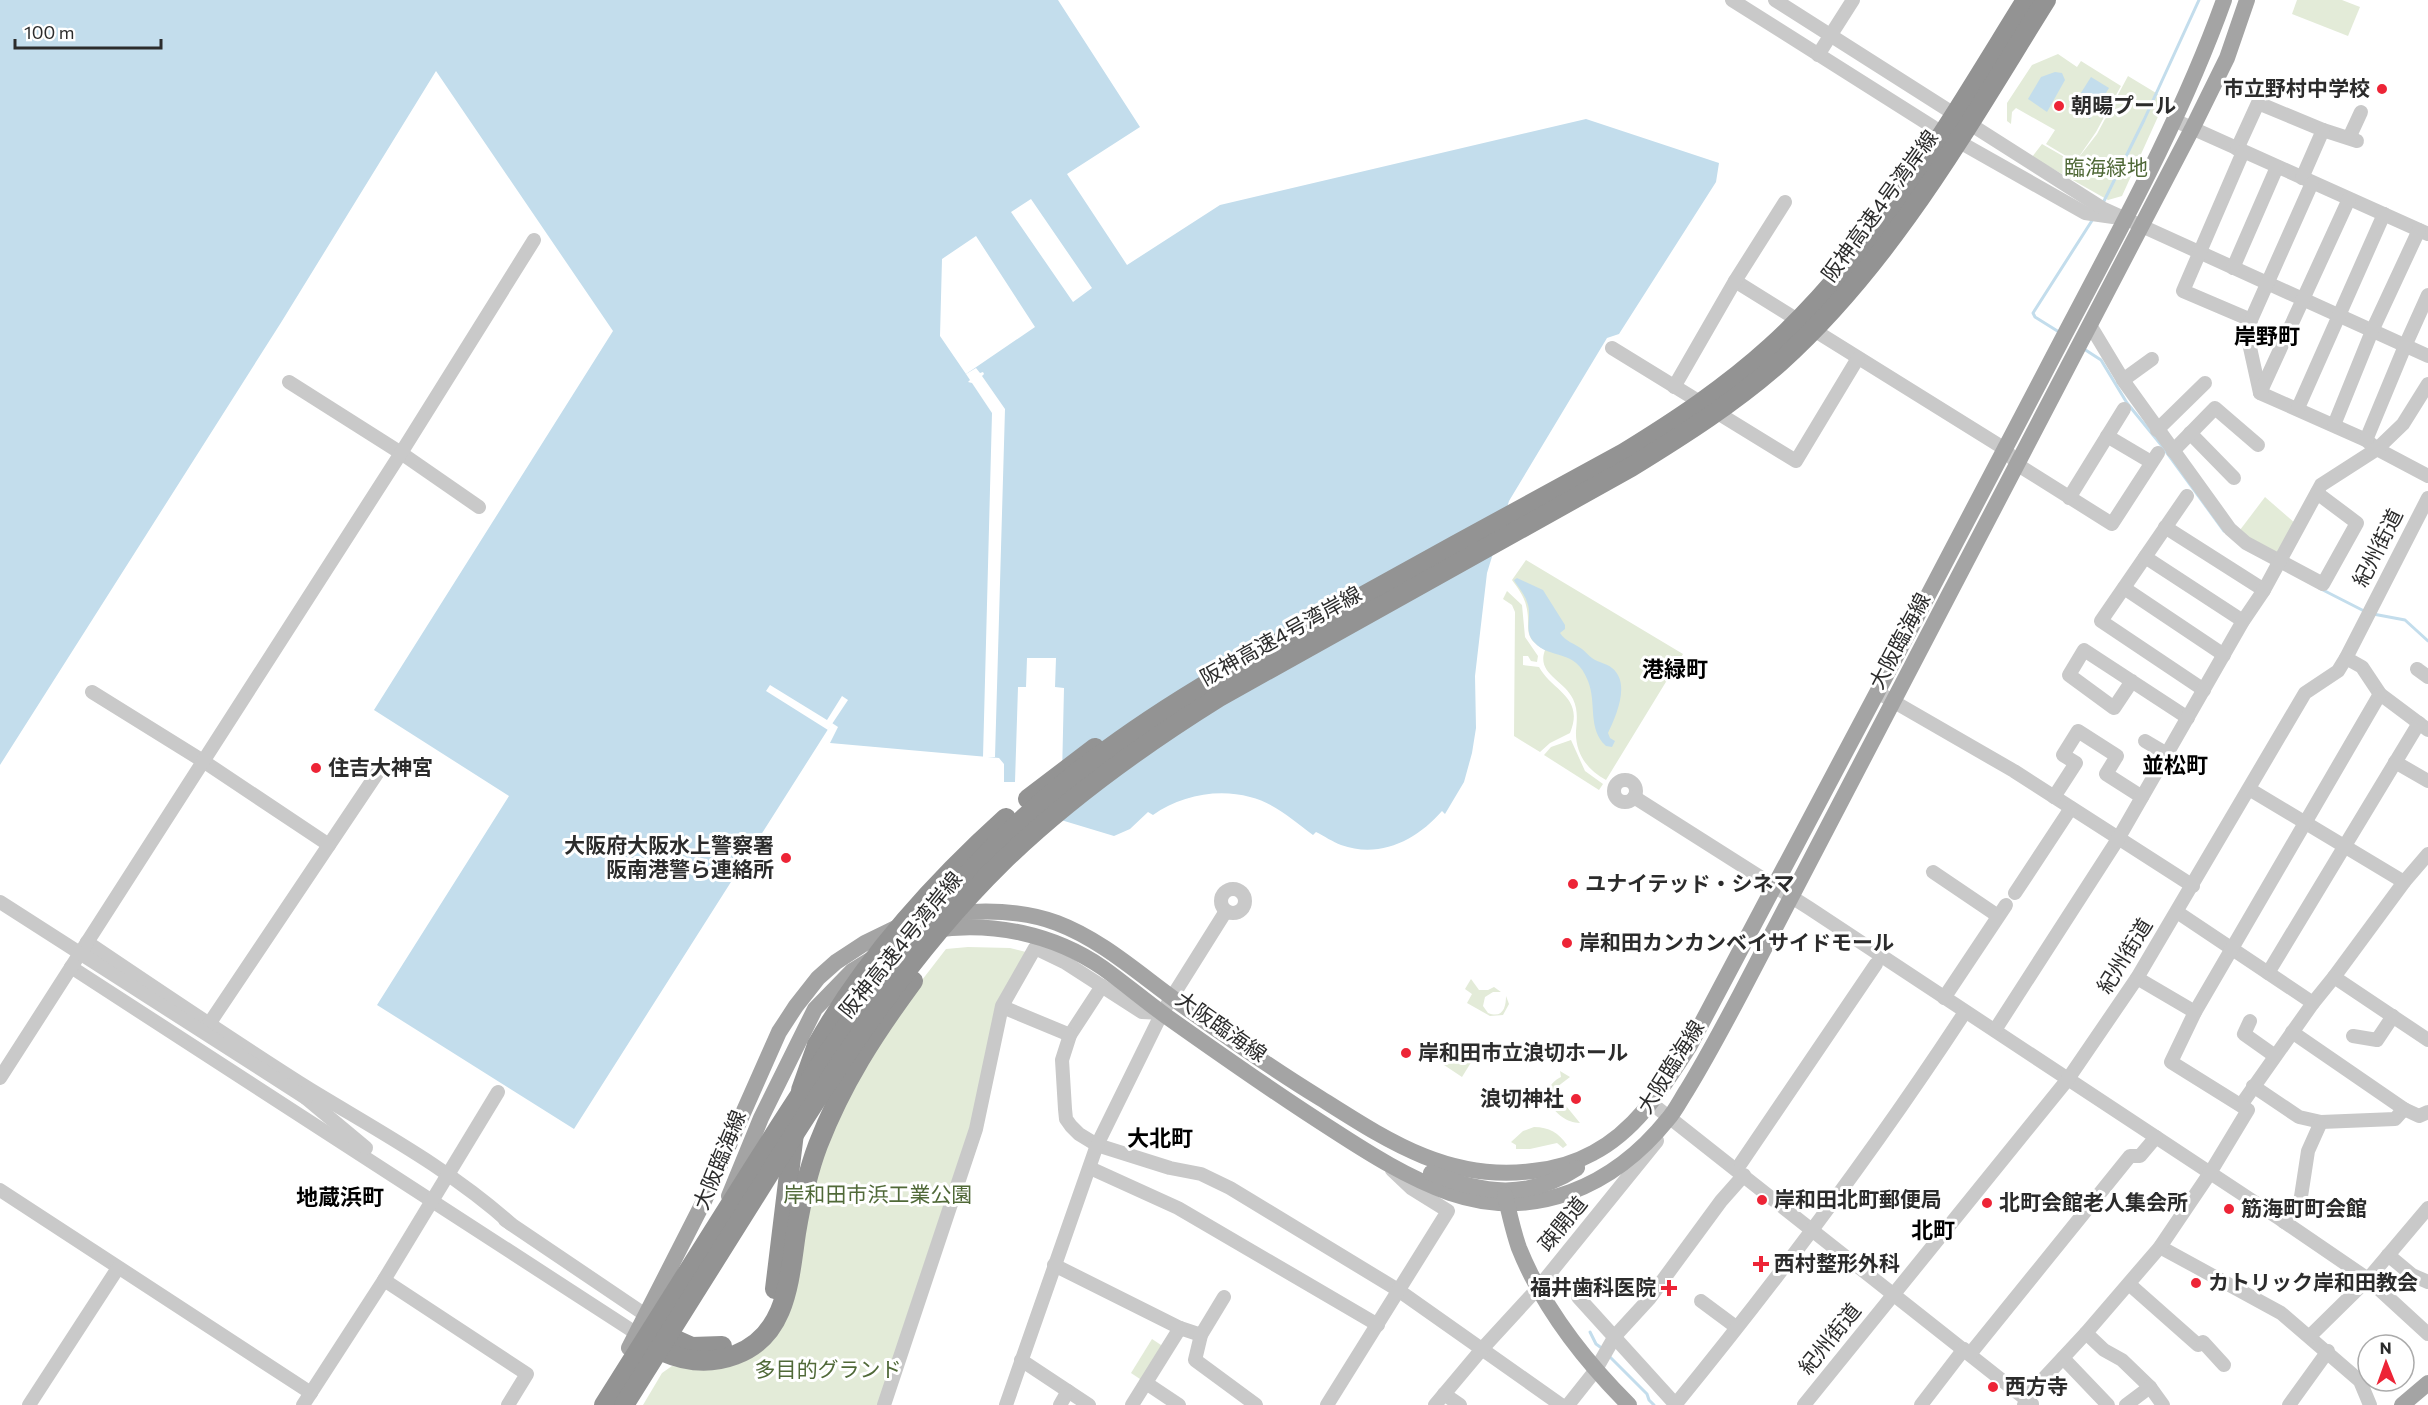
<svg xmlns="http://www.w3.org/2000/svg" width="2428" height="1405" viewBox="0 0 2428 1405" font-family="Commissioner,'Noto Sans JP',sans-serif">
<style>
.green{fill:#e3ebd8}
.water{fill:#c3ddec;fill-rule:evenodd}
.pier{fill:#fff}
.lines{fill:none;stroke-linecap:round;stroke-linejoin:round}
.stream{stroke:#c3ddec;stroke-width:3}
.minor{stroke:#c9c9c9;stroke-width:14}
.major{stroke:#a4a4a4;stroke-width:16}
.highway{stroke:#939393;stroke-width:20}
.minor-bridge{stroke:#c9c9c9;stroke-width:14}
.highway-bridge{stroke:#939393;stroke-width:20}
.poi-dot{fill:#ed2436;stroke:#fff;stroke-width:2}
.labels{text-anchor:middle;stroke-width:6;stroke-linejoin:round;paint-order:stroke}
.poi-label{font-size:21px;font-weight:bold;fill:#2c2c2c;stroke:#fff;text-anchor:start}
.park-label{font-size:21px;fill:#506938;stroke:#fff}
.street-label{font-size:21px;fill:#2c2c2c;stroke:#fff}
.neighbourhood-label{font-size:22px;font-weight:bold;fill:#000;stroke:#fff}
</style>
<rect width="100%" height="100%" fill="#fff"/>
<g class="green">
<path d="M2297,0H2342L2360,7L2348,36L2292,14Z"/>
<path d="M2058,54L2077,67L2081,61L2121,86L2096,132L2076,161L2097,134L2128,76L2166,99L2122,196L2108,200L2032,157L2042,144L2075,163L2076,162L2046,144L2055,130L2016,108L2012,112L2011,124L2007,121V103L2032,65Z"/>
<path d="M2265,497L2296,524L2279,554L2249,540L2240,530Z"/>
<path d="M1526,560L1683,654L1606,780C1587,770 1575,753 1576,731C1577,719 1578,710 1573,699C1564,680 1536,674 1545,650C1520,636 1532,627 1526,605C1524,596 1517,587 1512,580Z"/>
<path d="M1507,591L1522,605L1525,637L1538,656L1537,662L1531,661L1528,656H1523V665L1539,667C1552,691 1585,697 1570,733L1550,743L1540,752L1514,736L1515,612L1512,605L1503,599Z"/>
<path d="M1571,740L1585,771L1603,784L1599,790L1544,755L1551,747Z"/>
<path d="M968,947L1010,948L1030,953L998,1005L976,1113L878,1405H643L662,1373L672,1366C710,1370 732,1371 765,1347L813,1182L850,1089L912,993L946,949Z"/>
<path d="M1471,979L1479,990H1488L1494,987L1501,992H1493L1485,997L1483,1006L1488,1013C1503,1019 1506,1007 1506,996L1509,1004L1503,1015L1490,1016L1467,1003L1472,994L1465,989Z"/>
<path d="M1456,1045L1475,1056L1462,1077L1444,1065Z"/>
<path d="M1560,1071L1570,1077L1553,1090L1580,1123C1554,1122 1535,1089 1561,1077Z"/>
<path d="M1534,1127C1549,1127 1559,1133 1567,1145L1563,1148L1557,1143L1530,1149H1516V1145L1511,1142L1523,1131Z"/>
<path d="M1152,1339L1164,1347L1143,1381L1131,1373Z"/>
</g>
<g class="water">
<path d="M0,0H1058L1140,127L1067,174L1127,265L1220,205L1586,119L1719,163L1716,182L1619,334L1607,338L1509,501L1487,573L1475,676L1476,728L1472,753L1464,782L1445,814L1442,811C1417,840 1380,859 1341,845C1333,842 1324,836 1316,832L1313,835C1294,821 1273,802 1250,797C1217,788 1180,796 1153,815L1148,812L1130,829L1114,836L1061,820L1064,688L1055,687L1056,658H1027L1026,687H1018L1015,782H1004V764L999,758L830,743L838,727L832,723L574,1129L377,1005L509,796L374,710L613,331L436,71L282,321L0,765ZM1031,199L1092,288L1073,302L1011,212ZM976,236L1035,327L966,374L940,336L942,259Z"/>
<path d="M2055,72L2062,73L2065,80L2047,112L2028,99L2041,77Z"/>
<path d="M2091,77L2109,88L2090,119L2072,107Z"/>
<path d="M1517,578L1543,590L1565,625V629L1560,633C1565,641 1575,644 1582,649C1586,652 1589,656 1592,658C1599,663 1606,663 1612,668C1631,683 1616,716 1608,733L1610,738L1615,741L1612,747L1606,746C1587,729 1597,703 1588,681C1575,647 1551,661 1534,642C1523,631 1533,615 1527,602C1525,595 1519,588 1515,582L1514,580Z"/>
</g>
<g class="pier">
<path d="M976,368L980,373L983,372L984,374L982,376L1005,409L995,757H983L992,413L972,383L968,382L970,380L966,374Z"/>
<path d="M770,685L827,720L842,696L848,700L828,730L766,691Z"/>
</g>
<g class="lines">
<g class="stream">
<path d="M2103,203L2144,120L2199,0"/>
<path d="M2059,332L2035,317L2033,313L2093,219"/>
<path d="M2084,349L2101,360L2127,403L2162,446L2224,531"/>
<path d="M2319,588L2366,612"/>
<path d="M2373,614L2405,620L2428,641"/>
<path d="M1590,1332L1596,1344L1603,1349"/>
<path d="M1609,1356L1647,1394L1649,1400L1654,1405"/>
</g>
<g class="minor">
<path d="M1732,0L1933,127L2085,213L2113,217"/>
<path d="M1775,0L2102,208L2428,356"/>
<path d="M1818,55L1853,0"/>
<path d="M2174,120L2428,234"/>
<path d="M2323,130L2357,141"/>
<path d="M2349,138L2361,112"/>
<path d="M2237,149L2258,103L2323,130L2302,178"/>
<path d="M2243,152L2183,291L2251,320"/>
<path d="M2312,183L2251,320L2247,334L2260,393L2366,440L2377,449L2428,476"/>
<path d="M2233,268L2277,167"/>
<path d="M1735,281L2005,449L2018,465L2112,524L2158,453"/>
<path d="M2090,325L2125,383L2230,529L2246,543L2323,584L2357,523L2317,493"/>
<path d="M1612,348L1796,461L1858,358"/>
<path d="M2123,380L2152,359"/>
<path d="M289,382L401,453L479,507"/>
<path d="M1674,387L1735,281L1785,202"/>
<path d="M2260,393L2349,199"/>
<path d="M2298,408L2384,214"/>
<path d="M2334,425L2372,331L2419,230"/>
<path d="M2157,430L2205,383"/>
<path d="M2190,433L2234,478"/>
<path d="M2107,436L2151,462"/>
<path d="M2366,440L2405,346L2428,295"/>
<path d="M2173,451L2215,408L2258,445"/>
<path d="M2187,496L2101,621L2204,690"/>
<path d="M2069,498L2124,409"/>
<path d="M2165,527L2264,590"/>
<path d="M2145,557L2243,621"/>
<path d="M2124,588L2224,655"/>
<path d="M2346,658L2362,667L2380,694L2428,730"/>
<path d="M2417,669L2428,677"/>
<path d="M2132,681L2114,708L2069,675L2084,650L2188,718"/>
<path d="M92,692L203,761L329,845"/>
<path d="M1877,692L2014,771L2193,886"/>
<path d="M2145,741L2167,754"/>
<path d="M2395,762L2428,781"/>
<circle cx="1625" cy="791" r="11"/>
<path d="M2249,789L2404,882L2428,854"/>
<path d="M1634,797L1809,908L2280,1219L2368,1279L2428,1334"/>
<path d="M2054,797L2076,763L2063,755L2078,731L2117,756L2106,774L2142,797"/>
<path d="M1933,872L1998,916"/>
<circle cx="1233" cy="901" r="12"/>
<path d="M2015,893L2071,808"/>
<path d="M2177,912L2313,1003"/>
<path d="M87,942C161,992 235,1042 311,1090C380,1132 451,1170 511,1224"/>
<path d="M71,967L645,1339"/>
<path d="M2268,973L2419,723"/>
<path d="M2334,977L2404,882"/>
<path d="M2137,978L2195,1012"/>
<path d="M1102,986L1070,1035L1062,1060L1065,1109L1066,1119L1071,1126L1079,1134L1097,1145L1170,1168L1201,1174L1230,1188L1398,1290L1561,1405"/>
<path d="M1944,998L2006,905"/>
<path d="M1005,1008L1070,1035"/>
<path d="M2250,1021L2244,1034L2275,1056"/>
<path d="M209,1024L380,769"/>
<path d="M1995,1030L2118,839L2243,621L2264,590L2321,485L2377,449L2403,424L2428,384"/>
<path d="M2353,1036L2377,1040L2393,1016"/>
<path d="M0,1078L401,453L534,240"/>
<path d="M2253,1086L2299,1117L2321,1122L2395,1119L2404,1109L2292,1032"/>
<path d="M306,1098L366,1148"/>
<path d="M1651,1103L2032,1404"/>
<path d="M2241,1105L2313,1003L2334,977L2428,1040"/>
<path d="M2404,1109L2419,1116L2428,1112"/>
<path d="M1741,1163L1876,964"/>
<path d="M1090,1168L1178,1208L1378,1325"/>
<path d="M0,1190L311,1393"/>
<path d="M505,1220L653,1320"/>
<path d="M2284,1222L2300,1203L2308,1151L2321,1122"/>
<path d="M2160,1247L2281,1313L2360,1381L2370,1405"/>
<path d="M2388,1255L2412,1275L2428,1282"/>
<path d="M1054,1265L1180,1328L1201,1335"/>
<path d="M384,1280L527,1374L508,1405"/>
<path d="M2129,1284L2198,1345"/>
<path d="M1224,1297L1201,1335L1195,1360L1256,1405"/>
<path d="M1578,1297L1676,1405"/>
<path d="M1701,1301L1736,1327"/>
<path d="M2086,1333L2104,1350L2122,1360L2150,1387L2163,1405"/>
<path d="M2310,1336L2368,1279L2428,1208"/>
<path d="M2203,1342L2224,1365"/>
<path d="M1970,1354L2130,1156H2140L2156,1137"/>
<path d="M2063,1358L2108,1405"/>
<path d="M1021,1360L1089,1405"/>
<path d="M1146,1383L1179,1405"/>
<path d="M1444,1394L1460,1405"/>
<path d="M29,1405L118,1268"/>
<path d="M303,1405L384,1280L498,1092"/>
<path d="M884,1405L976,1129L1002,1006L1035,948L1066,963L1142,1012L1162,1013"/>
<path d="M1006,1405L1097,1145L1162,1013L1226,911"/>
<path d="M1060,1405L1068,1391"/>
<path d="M1132,1405L1180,1328"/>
<path d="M1327,1405L1448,1211L1411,1188L1392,1170"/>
<path d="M1435,1405L1482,1349L1538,1288L1657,1141"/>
<path d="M1568,1405L1595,1371L1615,1336L1649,1299L1721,1201L1744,1175"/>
<path d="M1675,1405C1778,1279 1876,1148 1965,1012"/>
<path d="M1804,1405L2068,1079L2137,978L2305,693L2338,671L2346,658L2428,498"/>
<path d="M1921,1405L1964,1349"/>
<path d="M2024,1405L2032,1391L2086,1333L2160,1247L2210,1173L2248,1110L2171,1062L2195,1012L2380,694"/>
<path d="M2126,1405L2150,1387"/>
<path d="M2289,1405L2328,1351"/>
</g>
<g class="major">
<path d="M945,914C980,910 1023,910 1057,923C1102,940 1139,974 1178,1002C1224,1035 1271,1068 1320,1098C1388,1141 1449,1182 1533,1171C1554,1169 1575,1163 1593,1153C1637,1130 1663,1087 1689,1047C1807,824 1926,602 2042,378C2106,254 2177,131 2224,0"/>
<path d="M933,930C992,921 1054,934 1103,968C1124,983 1144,1000 1166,1016C1221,1055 1276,1094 1333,1130C1370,1154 1408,1178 1450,1193C1535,1222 1614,1186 1668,1119C1676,1110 1681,1099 1687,1090C1706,1059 1723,1027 1740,995L2192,129L2227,58L2247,0"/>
<path d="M1431,1173C1482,1194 1529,1200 1577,1168"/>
<path d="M1505,1195C1509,1212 1513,1231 1519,1248C1543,1308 1584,1360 1629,1405"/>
<path d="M729,1196L761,1118L815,1009L852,971L873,958"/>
<path d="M629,1348L705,1199L779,1032L796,1006L818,978L836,962L865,943L902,925"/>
<path d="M2402,1405L2428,1383"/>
</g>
<g class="highway">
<path d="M1028,799L1095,748"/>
<path d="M801,1090L817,1045"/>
<path d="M775,1289L794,1133"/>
<path d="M672,1338L692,1347L722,1346"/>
<path d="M664,1352C687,1362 711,1364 735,1355C787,1336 789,1280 796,1233C801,1203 807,1174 818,1145C842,1083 874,1034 913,981"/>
</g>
<path class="minor-bridge" d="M0,902L306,1098"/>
<g class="highway-bridge">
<path d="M817,1045C865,960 934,883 1006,818"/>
<path d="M604,1405C655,1324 706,1243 757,1162C847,1020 936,887 1068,780C1154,710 1250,658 1347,605C1439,554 1532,503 1624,453C1676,421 1726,388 1771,347C1878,249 1950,122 2026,0"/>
<path d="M624,1405C672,1328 721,1251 769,1174C838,1064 909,953 1002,862C1068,798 1142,745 1219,697L1631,467C1683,435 1735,402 1780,362C1892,261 1967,126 2046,0"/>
</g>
</g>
<g class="poi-dot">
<circle cx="2382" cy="89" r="6"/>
<circle cx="2059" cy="106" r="6"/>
<circle cx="316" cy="768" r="6"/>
<circle cx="786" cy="858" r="6"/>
<circle cx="1573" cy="884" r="6"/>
<circle cx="1567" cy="943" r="6"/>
<circle cx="1406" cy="1053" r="6"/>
<circle cx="1576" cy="1099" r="6"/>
<circle cx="1762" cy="1200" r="6"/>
<circle cx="1987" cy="1203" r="6"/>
<circle cx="2229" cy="1209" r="6"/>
<path d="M1758 1255h6v6h6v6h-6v6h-6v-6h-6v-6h6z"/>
<circle cx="2196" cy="1283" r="6"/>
<path d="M1666 1279h6v6h6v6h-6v6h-6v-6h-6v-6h6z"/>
<circle cx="1993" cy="1387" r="6"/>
</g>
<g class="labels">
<g class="poi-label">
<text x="2370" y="96" text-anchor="end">市立野村中学校</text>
<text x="2071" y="113">朝暘プール</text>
<text x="328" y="775">住吉大神宮</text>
<text x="774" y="853" text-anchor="end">大阪府大阪水上警察署<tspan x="774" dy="24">阪南港警ら連絡所</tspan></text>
<text x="1585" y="891">ユナイテッド・シネマ</text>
<text x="1579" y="950">岸和田カンカンベイサイドモール</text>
<text x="1418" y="1060">岸和田市立浪切ホール</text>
<text x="1564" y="1106" text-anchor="end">浪切神社</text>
<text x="1774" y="1207">岸和田北町郵便局</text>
<text x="1999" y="1210">北町会館老人集会所</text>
<text x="2241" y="1216">筋海町町会館</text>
<text x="1774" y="1271">西村整形外科</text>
<text x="2208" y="1290">カトリック岸和田教会</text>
<text x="1656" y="1295" text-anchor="end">福井歯科医院</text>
<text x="2005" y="1394">西方寺</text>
</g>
<g class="park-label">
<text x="2106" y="175">臨海緑地</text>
<text x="878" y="1202">岸和田市浜工業公園</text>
<text x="828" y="1377">多目的グランド</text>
</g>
<g class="street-label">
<text transform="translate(1880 206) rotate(-54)" y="7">阪神高速4号湾岸線</text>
<text transform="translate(2378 548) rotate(-63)" y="7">紀州街道</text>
<text transform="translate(1281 636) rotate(-29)" y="7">阪神高速4号湾岸線</text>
<text transform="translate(1900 641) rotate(-62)" y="7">大阪臨海線</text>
<text transform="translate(901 945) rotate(-51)" y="7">阪神高速4号湾岸線</text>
<text transform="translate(2125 956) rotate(-58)" y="7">紀州街道</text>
<text transform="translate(1221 1027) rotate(35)" y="7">大阪臨海線</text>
<text transform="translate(1671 1067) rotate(-58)" y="7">大阪臨海線</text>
<text transform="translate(720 1160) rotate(-68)" y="7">大阪臨海線</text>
<text transform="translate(1563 1224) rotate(-51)" y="7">疎開道</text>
<text transform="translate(1830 1339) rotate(-51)" y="7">紀州街道</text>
</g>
<g class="neighbourhood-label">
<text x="2267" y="344">岸野町</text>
<text x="1675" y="677">港緑町</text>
<text x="2175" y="773">並松町</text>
<text x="1160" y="1146">大北町</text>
<text x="340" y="1205">地蔵浜町</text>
<text x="1933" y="1238">北町</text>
</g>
</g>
<g transform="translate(2386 1363) rotate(359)"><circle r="28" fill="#ffffff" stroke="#ababab" stroke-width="1.5"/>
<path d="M0-4.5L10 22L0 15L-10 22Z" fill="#ed2436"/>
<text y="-9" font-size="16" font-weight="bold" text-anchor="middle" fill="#2c2c2c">N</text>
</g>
<path d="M15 39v9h146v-9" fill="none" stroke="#2c2c2c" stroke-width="3"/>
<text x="24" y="39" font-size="18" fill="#2c2c2c" stroke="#ffffff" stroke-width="4.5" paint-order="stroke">100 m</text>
</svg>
